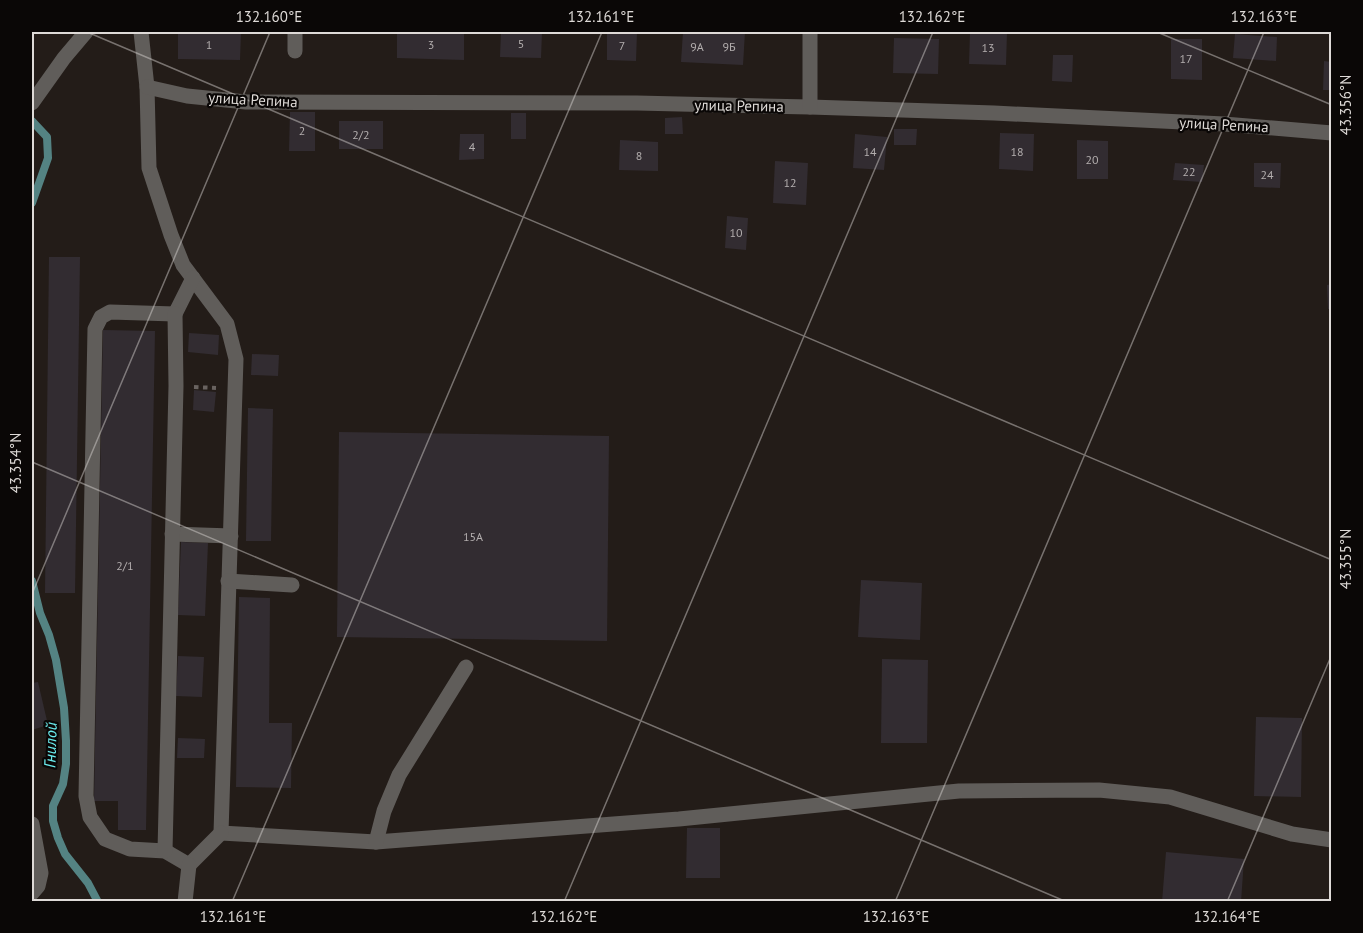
<svg xmlns="http://www.w3.org/2000/svg" width="1363" height="933" viewBox="0 0 1363 933" font-family="'PT Sans',sans-serif">
<style>
.lines{fill:none;stroke-linecap:round;stroke-linejoin:round}
.stream{stroke:#548383;stroke-width:8}
.building{fill:#322c31}
.path{stroke:#696360;stroke-width:4;stroke-dasharray:4.5 4.5;stroke-linecap:butt}
.minor{stroke:#605d5a;stroke-width:15}
.ticks{fill:none;stroke:#dedad7;stroke-width:1.5;stroke-opacity:0.45}
.labels{text-anchor:middle;stroke-width:4.5;stroke-linejoin:round;paint-order:stroke}
.number-label{font-size:12px;fill:#b3aeae}
.street-label{font-size:15px;fill:#dedad7;stroke:#0a0706}
.water-label{font-size:16px;font-style:italic;fill:#6bebed;stroke:#0a0706}
.neatline{fill:none;stroke:#dedad7;stroke-width:2}
.ticks-label{font-size:15px;text-anchor:middle;fill:#dedad7}
</style>
<rect width="100%" height="100%" fill="#231c18"/>
<g class="lines">
<g class="stream">
<path d="M32,203L48,158L47,137L32,121"/>
<path d="M32,581L40,613L49,635L56,660L64,708L66,741V764L63,784L53,806V821L58,838L65,854L88,883L98,902"/>
</g>
</g>
<g class="building">
<path d="M178,32H241L240,60L178,59Z"/>
<path d="M397,32H464V60L397,58Z"/>
<path d="M501,32H542L541,58L500,57Z"/>
<path d="M607,32H637L636,61L607,60Z"/>
<path d="M683,32H745L743,65L681,62Z"/>
<path d="M970,32H1007L1006,65L969,64Z"/>
<path d="M1235,34L1277,37L1276,61L1233,58Z"/>
<path d="M894,38L939,39L938,74L893,73Z"/>
<path d="M1171,39H1202V80L1171,79Z"/>
<path d="M1053,55H1073L1072,82L1052,81Z"/>
<path d="M1324,61L1332,62V90H1323Z"/>
<path d="M290,112H315V151H289Z"/>
<rect x="511" y="113" width="15" height="26"/>
<path d="M682,117L683,134H665V118Z"/>
<rect x="339" y="121" width="44" height="28"/>
<path d="M894,129H917L916,145H894Z"/>
<path d="M1000,133L1034,134L1033,171L999,169Z"/>
<path d="M460,134H484V159L459,160Z"/>
<path d="M855,134L887,137L884,170L853,168Z"/>
<path d="M620,140L658,142V171L619,170Z"/>
<path d="M1077,140L1108,141V179H1077Z"/>
<path d="M775,161L808,163L806,205L773,203Z"/>
<path d="M1175,163L1204,165L1202,182L1173,180Z"/>
<path d="M1254,163H1281L1280,188L1254,187Z"/>
<path d="M727,216L748,218L746,250L725,248Z"/>
<path d="M49,257H80L75,593H45Z"/>
<path d="M1332,284V309H1328L1327,285Z"/>
<path d="M103,330L155,331L146,830H118V801H94Z"/>
<path d="M189,333L219,335L218,355L188,352Z"/>
<path d="M252,354L279,355L278,376L251,375Z"/>
<path d="M194,390L216,392L214,412L193,410Z"/>
<path d="M248,408L273,409L271,541H246Z"/>
<path d="M339,432L609,436L607,641L337,637Z"/>
<path d="M181,542L208,543L205,616L178,615Z"/>
<path d="M861,580L922,583L920,640L858,637Z"/>
<path d="M239,597L270,598L269,723H292L291,788L236,787Z"/>
<path d="M178,656L204,657L202,697L176,696Z"/>
<path d="M882,659L928,660L927,743H881Z"/>
<path d="M38,682L48,725L32,730V683Z"/>
<path d="M1256,717L1302,718L1301,797L1254,796Z"/>
<path d="M178,738L205,739L204,758H177Z"/>
<path d="M687,828H720V878H686Z"/>
<path d="M1166,852L1244,859L1241,902H1162Z"/>
</g>
<g class="lines">
<path class="path" d="M194,387L216,388"/>
<g class="minor">
<path d="M141,32L147,87L149,168L171,235L183,265L227,324L236,359L221,833L376,842L679,819L959,791L1099,790L1170,797L1292,834L1332,840"/>
<path d="M295,51V32"/>
<path d="M147,87L187,96L246,102L637,103L810,107L994,113L1224,124L1332,133"/>
<path d="M32,103L64,58L86,32"/>
<path d="M810,107V32"/>
<path d="M193,278L175,314L110,312L101,317L95,329L86,796L90,817L105,839L130,849L165,851L189,865L221,833"/>
<path d="M172,534L231,536"/>
<path d="M228,581L292,585"/>
<path d="M32,824L41,873L38,886L32,893"/>
<path d="M376,842L384,811L399,775L466,667"/>
<path d="M165,851L176,386L175,314"/>
<path d="M185,902L189,865"/>
</g>
</g>
<path class="ticks" d="M87,32L1332,560M1157,32L1332,105M32,462L1067,902M32,594L270,32M232,902L602,32M564,902L933,32M895,902L1264,32M1227,902L1332,654"/>
<g class="labels">
<g class="number-label">
<text x="521" y="48">5</text>
<text x="209" y="49">1</text>
<text x="431" y="49">3</text>
<text x="622" y="50">7</text>
<text x="697" y="51">9А</text>
<text x="729" y="51">9Б</text>
<text x="988" y="52">13</text>
<text x="1186" y="63">17</text>
<text x="302" y="135">2</text>
<text x="361" y="139">2/2</text>
<text x="472" y="151">4</text>
<text x="870" y="156">14</text>
<text x="1017" y="156">18</text>
<text x="639" y="160">8</text>
<text x="1092" y="164">20</text>
<text x="1189" y="176">22</text>
<text x="1267" y="179">24</text>
<text x="790" y="187">12</text>
<text x="736" y="237">10</text>
<text x="473" y="541">15А</text>
<text x="125" y="570">2/1</text>
</g>
<g class="street-label">
<text transform="translate(253 100) rotate(3)" y="5">улица Репина</text>
<text transform="translate(739 106) rotate(1)" y="5">улица Репина</text>
<text transform="translate(1224 125) rotate(3)" y="5">улица Репина</text>
</g>
<g class="water-label">
<text transform="translate(50 745) rotate(-88)" y="6">Гнилой</text>
</g>
</g>
<rect width="1363" height="933" fill="none" stroke="#0a0706" stroke-width="66"/>
<rect x="33" y="33" width="1297" height="867" class="neatline"/>
<g class="ticks-label">
<text x="269" y="22">132.160°E</text>
<text x="601" y="22">132.161°E</text>
<text x="932" y="22">132.162°E</text>
<text x="1264" y="22">132.163°E</text>
<text transform="translate(1346 105) rotate(-90)" y="5">43.356°N</text>
<text transform="translate(16 463) rotate(-90)" y="5">43.354°N</text>
<text transform="translate(1346 559) rotate(-90)" y="5">43.355°N</text>
<text x="233" y="922">132.161°E</text>
<text x="564" y="922">132.162°E</text>
<text x="896" y="922">132.163°E</text>
<text x="1227" y="922">132.164°E</text>
</g>
</svg>
